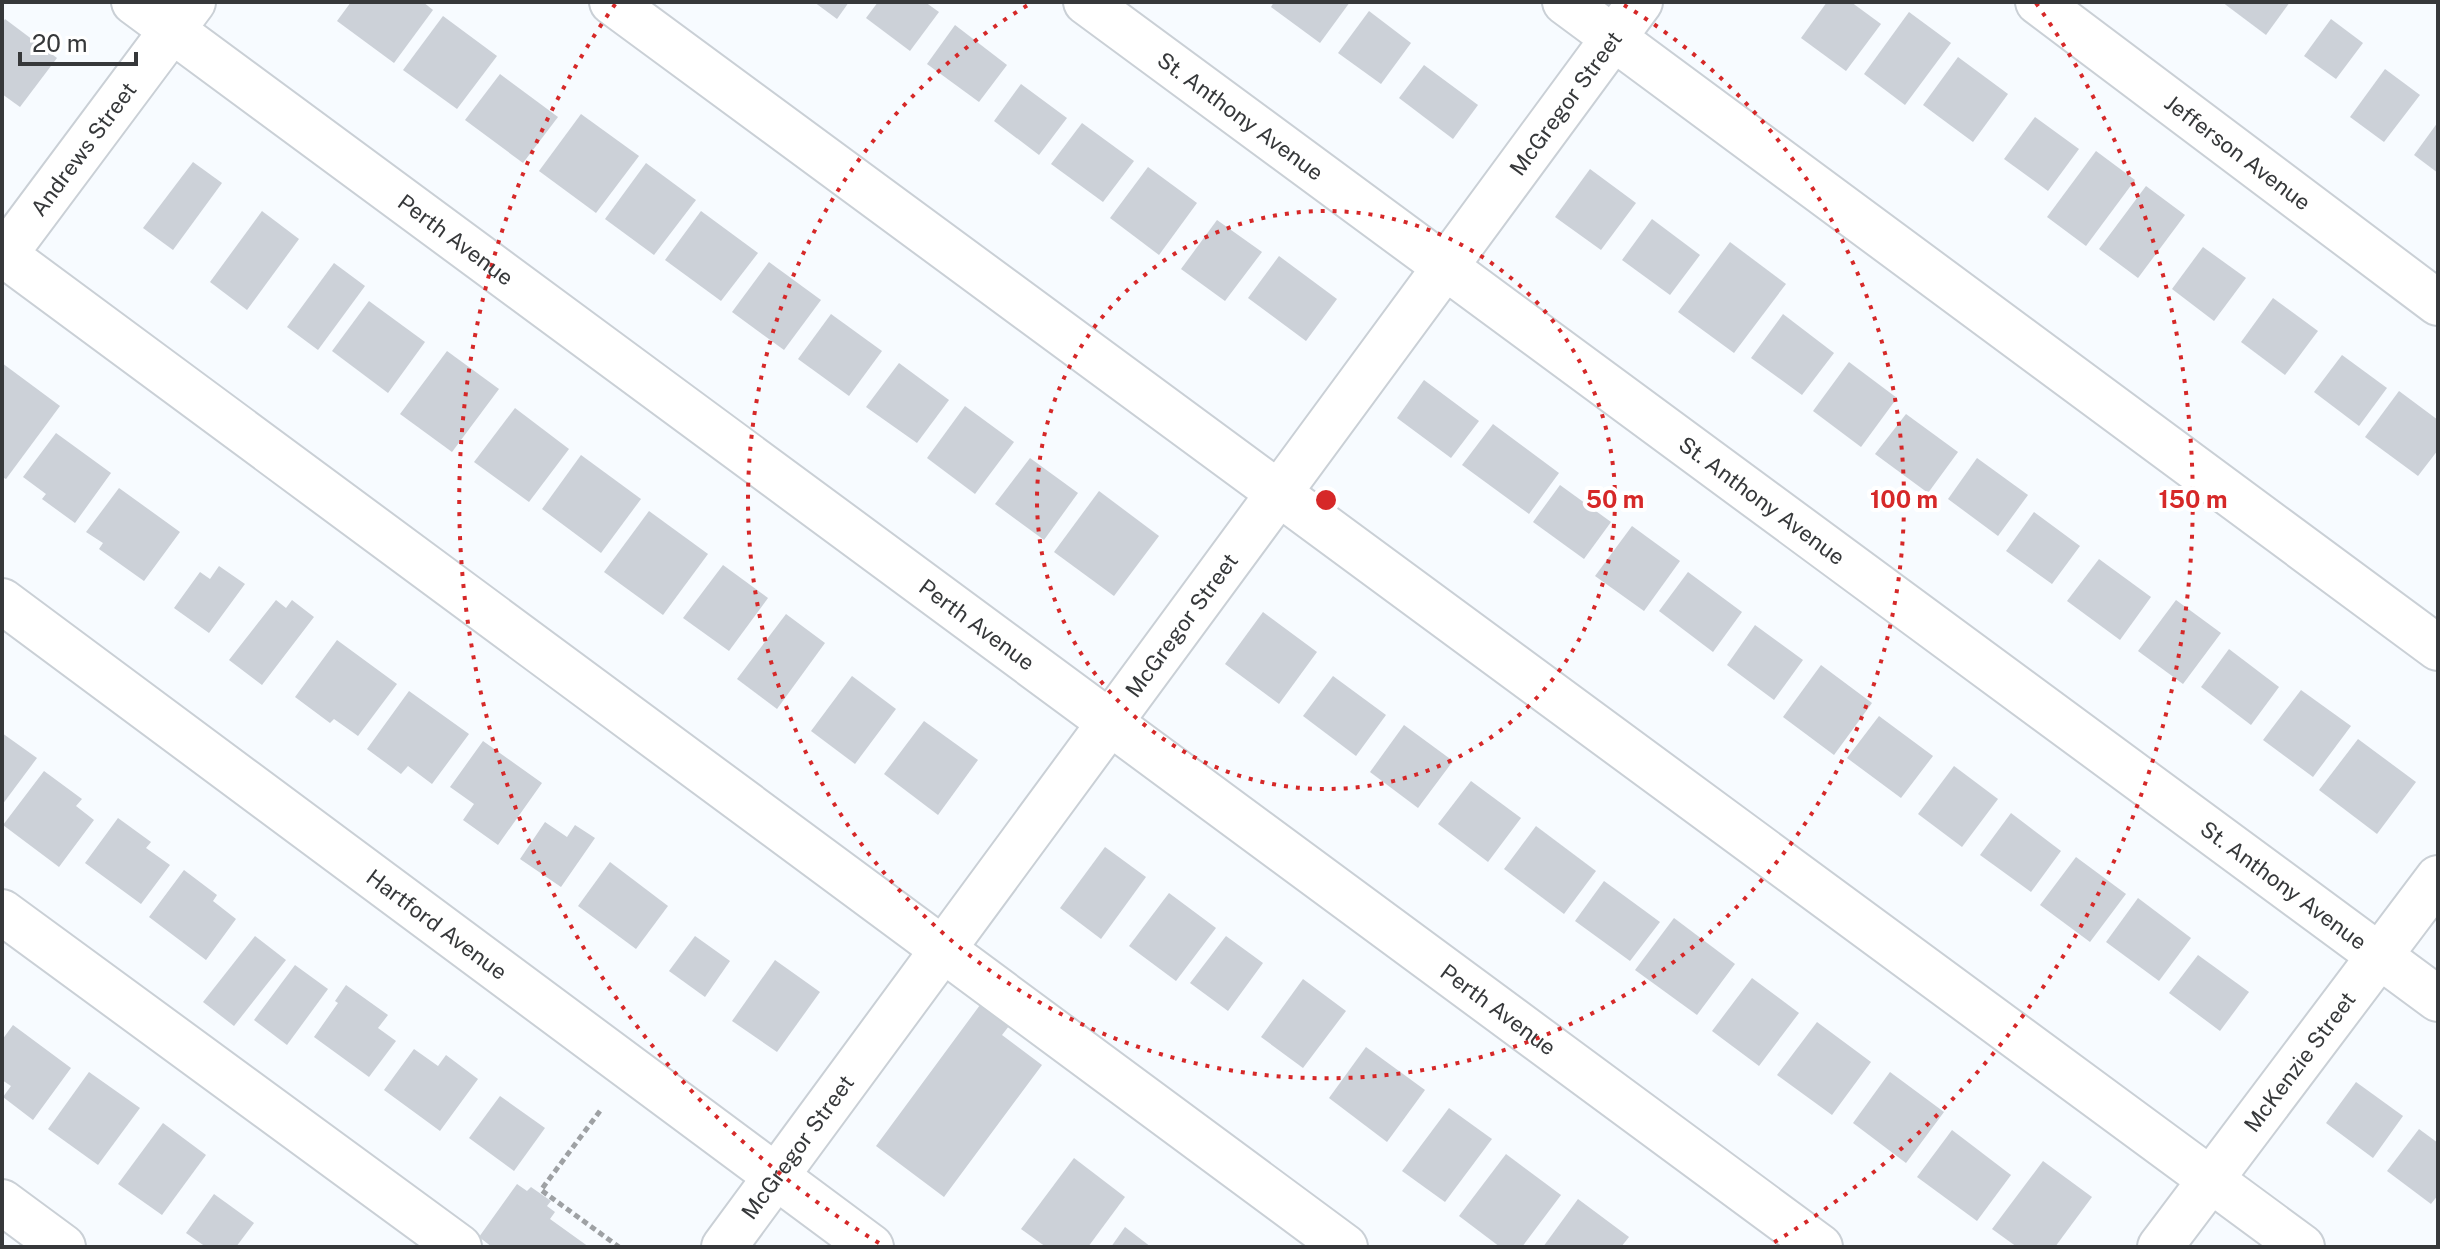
<svg xmlns="http://www.w3.org/2000/svg" width="2440" height="1249" viewBox="0 0 2440 1249" font-family="'Public Sans',sans-serif">
<style>
.building{fill:#ccd1d8}
.lines{fill:none;stroke-linecap:round;stroke-linejoin:round}
.minor-casing{stroke:#cad0d6;stroke-width:48}
.major-casing{stroke:#cad0d6;stroke-width:48}
.path{stroke:#9ea1a4;stroke-width:5;stroke-dasharray:6 4;stroke-linecap:butt}
.minor{stroke:#fff;stroke-width:44}
.major{stroke:#fff;stroke-width:44}
.ring{fill:none;stroke:#d62828;stroke-width:4;stroke-dasharray:4 8}
.labels{text-anchor:middle;stroke-width:8;stroke-linejoin:round;paint-order:stroke}
.street-label{font-size:22px;fill:#36383a;stroke:#fff}
.centre{fill:#d62828;stroke:#fff;stroke-width:4}
.ring-label{font-size:24px;text-anchor:middle;font-weight:bold;fill:#d62828;stroke:#fff;stroke-width:8;stroke-linejoin:round;paint-order:stroke}
</style>
<rect width="100%" height="100%" fill="#f7fbff"/>
<g class="building">
<path d="M351,2H423L433,10L394,63L337,21Z"/>
<path d="M814,2H849L837,19Z"/>
<path d="M878,2H925L939,12L910,51L866,18Z"/>
<path d="M1274,2H1350L1320,43L1271,7Z"/>
<path d="M1827,2H1851L1881,24L1846,71L1801,38Z"/>
<path d="M2222,2H2290L2266,35Z"/>
<path d="M1369,11L1411,43L1381,84L1338,53Z"/>
<path d="M1909,12L1951,43L1905,105L1864,74Z"/>
<path d="M443,16L497,56L457,109L403,70Z"/>
<path d="M5,19L57,58L20,107L2,94V24Z"/>
<path d="M2331,19L2363,43L2336,79L2304,56Z"/>
<path d="M955,25L1007,65L979,102L927,64Z"/>
<path d="M1958,57L2008,94L1973,142L1923,105Z"/>
<path d="M1424,65L1478,105L1453,139L1399,98Z"/>
<path d="M2385,69L2420,95L2384,142L2350,117Z"/>
<path d="M500,74L558,117L523,163L465,120Z"/>
<path d="M1021,84L1067,118L1039,155L994,121Z"/>
<path d="M581,114L639,156L596,213L539,171Z"/>
<path d="M2035,117L2079,149L2048,191L2004,159Z"/>
<path d="M2438,122V173L2414,155Z"/>
<path d="M1082,123L1134,161L1103,202L1051,164Z"/>
<path d="M2096,151L2135,180L2086,246L2047,217Z"/>
<path d="M193,162L222,183L173,250L143,228Z"/>
<path d="M646,163L696,200L654,255L605,219Z"/>
<path d="M1148,167L1197,203L1159,255L1110,218Z"/>
<path d="M1590,169L1636,203L1601,250L1555,217Z"/>
<path d="M2146,186L2185,215L2138,278L2099,249Z"/>
<path d="M262,211L299,239L247,310L210,282Z"/>
<path d="M701,211L758,253L721,301L665,260Z"/>
<path d="M1652,219L1700,255L1670,295L1622,260Z"/>
<path d="M1217,220L1262,252L1225,301L1181,269Z"/>
<path d="M1730,242L1786,284L1734,353L1678,312Z"/>
<path d="M2203,247L2246,278L2214,321L2172,289Z"/>
<path d="M1279,256L1337,299L1306,341L1248,298Z"/>
<path d="M769,262L821,300L784,350L732,312Z"/>
<path d="M334,263L365,286L318,350L287,327Z"/>
<path d="M2273,298L2318,331L2285,375L2241,342Z"/>
<path d="M369,301L425,342L388,393L332,351Z"/>
<path d="M831,314L882,351L849,396L798,359Z"/>
<path d="M1783,314L1834,353L1802,395L1751,358Z"/>
<path d="M447,351L499,389L452,452L400,414Z"/>
<path d="M2342,355L2387,388L2359,426L2314,392Z"/>
<path d="M1849,362L1897,398L1861,447L1813,411Z"/>
<path d="M2,363L60,406L6,479L2,477Z"/>
<path d="M899,363L949,400L917,443L866,407Z"/>
<path d="M1424,380L1479,421L1451,458L1397,418Z"/>
<path d="M2399,391L2438,420V450L2418,476L2365,437Z"/>
<path d="M965,406L1014,442L975,494L927,458Z"/>
<path d="M515,408L569,449L529,502L474,462Z"/>
<path d="M1906,414L1958,452L1928,493L1875,454Z"/>
<path d="M1493,424L1559,473L1529,514L1462,465Z"/>
<path d="M56,433L111,473L75,523L42,499L46,494L23,477Z"/>
<path d="M581,455L641,499L601,553L542,509Z"/>
<path d="M1030,458L1078,493L1044,540L995,504Z"/>
<path d="M1977,458L2028,495L1998,536L1948,499Z"/>
<path d="M1560,485L1611,522L1584,559L1533,522Z"/>
<path d="M119,488L180,532L144,581L99,549L103,543L86,532Z"/>
<path d="M1099,491L1159,536L1114,596L1054,552Z"/>
<path d="M649,511L708,554L663,615L604,572Z"/>
<path d="M2034,512L2080,546L2052,584L2006,551Z"/>
<path d="M1632,526L1680,561L1644,611L1595,576Z"/>
<path d="M2099,559L2151,597L2120,640L2067,601Z"/>
<path d="M723,565L768,598L729,651L683,618Z"/>
<path d="M219,566L245,584L209,633L174,608L200,572L210,579Z"/>
<path d="M1688,572L1742,612L1713,652L1659,611Z"/>
<path d="M276,600L286,608L292,600L314,617L262,685L229,660Z"/>
<path d="M2176,600L2221,633L2183,684L2138,651Z"/>
<path d="M1263,612L1317,652L1279,704L1225,664Z"/>
<path d="M786,614L825,643L777,709L737,679Z"/>
<path d="M1755,625L1803,660L1774,700L1727,665Z"/>
<path d="M337,640L397,684L358,736L334,719L330,723L295,697Z"/>
<path d="M2229,649L2279,687L2251,725L2201,687Z"/>
<path d="M1821,665L1872,703L1834,755L1783,717Z"/>
<path d="M852,676L896,709L855,764L811,731Z"/>
<path d="M1333,676L1386,715L1356,756L1303,716Z"/>
<path d="M2301,690L2351,726L2313,777L2263,740Z"/>
<path d="M409,691L469,734L432,784L408,766L401,774L367,749Z"/>
<path d="M1879,716L1933,756L1901,798L1847,758Z"/>
<path d="M924,721L978,760L938,815L884,774Z"/>
<path d="M1404,725L1453,761L1418,808L1370,772Z"/>
<path d="M2,733L37,758L2,805Z"/>
<path d="M2358,739L2416,782L2377,834L2319,790Z"/>
<path d="M483,741L542,783L498,845L463,820L474,804L450,787Z"/>
<path d="M1954,766L1998,799L1962,847L1918,814Z"/>
<path d="M44,771L82,799L76,806L94,820L59,867L3,825Z"/>
<path d="M1471,781L1521,818L1488,862L1438,824Z"/>
<path d="M2011,813L2061,851L2031,892L1980,855Z"/>
<path d="M118,818L151,842L146,848L170,865L141,904L85,863Z"/>
<path d="M545,822L567,837L575,825L595,838L561,887L520,859Z"/>
<path d="M1536,826L1596,871L1564,914L1504,869Z"/>
<path d="M1105,847L1146,877L1101,939L1060,908Z"/>
<path d="M2076,857L2126,894L2090,942L2040,905Z"/>
<path d="M610,862L668,906L636,949L578,906Z"/>
<path d="M184,870L217,895L213,901L236,919L206,960L149,917Z"/>
<path d="M1604,881L1660,922L1630,961L1575,921Z"/>
<path d="M1169,893L1216,928L1176,981L1129,946Z"/>
<path d="M2138,898L2191,938L2159,981L2106,942Z"/>
<path d="M1674,918L1735,964L1697,1015L1635,970Z"/>
<path d="M255,936L286,960L234,1026L203,1002Z"/>
<path d="M695,936L730,961L705,997L669,971Z"/>
<path d="M1226,936L1263,963L1228,1011L1190,983Z"/>
<path d="M2198,955L2249,992L2220,1031L2169,993Z"/>
<path d="M775,960L820,992L777,1052L732,1021Z"/>
<path d="M295,965L328,989L287,1045L254,1020Z"/>
<path d="M1752,978L1799,1013L1759,1066L1712,1031Z"/>
<path d="M1303,979L1346,1011L1303,1068L1261,1037Z"/>
<path d="M346,985L388,1015L378,1028L396,1041L369,1077L314,1037L338,1003L335,1001Z"/>
<path d="M980,1005L1009,1026L1002,1035L1042,1065L944,1197L876,1146Z"/>
<path d="M1817,1022L1871,1062L1832,1115L1777,1075Z"/>
<path d="M13,1025L71,1068L33,1120L3,1097L11,1086L2,1080V1040Z"/>
<path d="M1366,1047L1425,1090L1387,1142L1329,1098Z"/>
<path d="M414,1049L438,1066L446,1055L478,1079L440,1131L384,1090Z"/>
<path d="M89,1072L140,1108L98,1165L48,1129Z"/>
<path d="M1890,1072L1944,1112L1906,1163L1853,1123Z"/>
<path d="M2356,1082L2403,1116L2373,1158L2326,1123Z"/>
<path d="M500,1096L545,1128L514,1171L469,1138Z"/>
<path d="M1449,1108L1492,1139L1445,1202L1402,1171Z"/>
<path d="M163,1123L206,1155L162,1215L118,1184Z"/>
<path d="M2419,1129L2438,1143V1195L2431,1204L2387,1171Z"/>
<path d="M1952,1130L2011,1175L1977,1221L1917,1177Z"/>
<path d="M1506,1154L1561,1195L1522,1247H1500L1459,1216Z"/>
<path d="M1074,1158L1125,1197L1088,1247H1046L1021,1229Z"/>
<path d="M2043,1161L2092,1197L2055,1247H2017L1992,1229Z"/>
<path d="M517,1184L527,1191L531,1187L551,1201L547,1206L555,1212L550,1219L589,1247H492L479,1237Z"/>
<path d="M214,1194L254,1223L236,1247H206L186,1233Z"/>
<path d="M1578,1199L1629,1237L1621,1247H1543Z"/>
<path d="M1125,1227L1151,1247H1111Z"/>
</g>
<g class="lines">
<defs>
<g id="minor">
<path id="s1" d="M134,2L1820,1247"/>
<path d="M612,2L2302,1247"/>
<path id="s2" d="M1086,2L2438,999"/>
<path d="M1565,2L2438,648"/>
<path id="s3" d="M2038,2L2438,303"/>
<path d="M2,253L1345,1247"/>
<path id="s4" d="M2,258L193,2"/>
<path id="s5" d="M2,601L871,1247"/>
<path d="M2,912L459,1247"/>
<path d="M2,1202L63,1247"/>
<path id="s6" d="M2160,1247L2438,878"/>
</g>
<g id="major">
<path id="s7" d="M724,1247L1640,2"/>
</g>
</defs>
<use href="#minor" class="minor-casing"/>
<use href="#major" class="major-casing"/>
<path class="path" d="M600,1111L541,1190L619,1247"/>
<use href="#minor" class="minor"/>
<use href="#major" class="major"/>
</g>
<g class="ring">
<circle cx="1326" cy="500" r="289"/>
<path d="M1624 5A578 578 0 1 1 1028 5"/>
<path d="M879 1243A867 867 0 0 1 616 3M2036 3A867 867 0 0 1 1773 1243"/>
</g>
<g class="labels">
<g class="street-label">
<text dy="8" stroke="none"><textPath href="#s7" startOffset="1420">McGregor Street</textPath></text>
<text dy="8" stroke="none"><textPath href="#s2" startOffset="192">St. Anthony Avenue</textPath></text>
<text dy="8" stroke="none"><textPath href="#s4" startOffset="136">Andrews Street</textPath></text>
<text dy="8" stroke="none"><textPath href="#s3" startOffset="250">Jefferson Avenue</textPath></text>
<text dy="8" stroke="none"><textPath href="#s1" startOffset="400">Perth Avenue</textPath></text>
<text dy="8" stroke="none"><textPath href="#s2" startOffset="840">St. Anthony Avenue</textPath></text>
<text dy="8" stroke="none"><textPath href="#s1" startOffset="1048">Perth Avenue</textPath></text>
<text dy="8" stroke="none"><textPath href="#s7" startOffset="772">McGregor Street</textPath></text>
<text dy="8" stroke="none"><textPath href="#s2" startOffset="1488">St. Anthony Avenue</textPath></text>
<text dy="8" stroke="none"><textPath href="#s5" startOffset="542">Hartford Avenue</textPath></text>
<text dy="8" stroke="none"><textPath href="#s1" startOffset="1696">Perth Avenue</textPath></text>
<text dy="8" stroke="none"><textPath href="#s6" startOffset="232">McKenzie Street</textPath></text>
<text dy="8" stroke="none"><textPath href="#s7" startOffset="124">McGregor Street</textPath></text>
</g>
</g>
<circle cx="1326" cy="500" r="12" class="centre"/>
<g class="ring-label">
<text x="1615" y="508">50 m</text>
<text x="1904" y="508">100 m</text>
<text x="2193" y="508">150 m</text>
</g>
<rect width="2440" height="1249" fill="none" stroke="#36383a" stroke-width="8"/>
<path d="M20 52v12h116v-12" fill="none" stroke="#36383a" stroke-width="4"/>
<text x="32" y="52" font-size="24" fill="#36383a" stroke="#ffffff" stroke-width="6" paint-order="stroke">20 m</text>
</svg>
